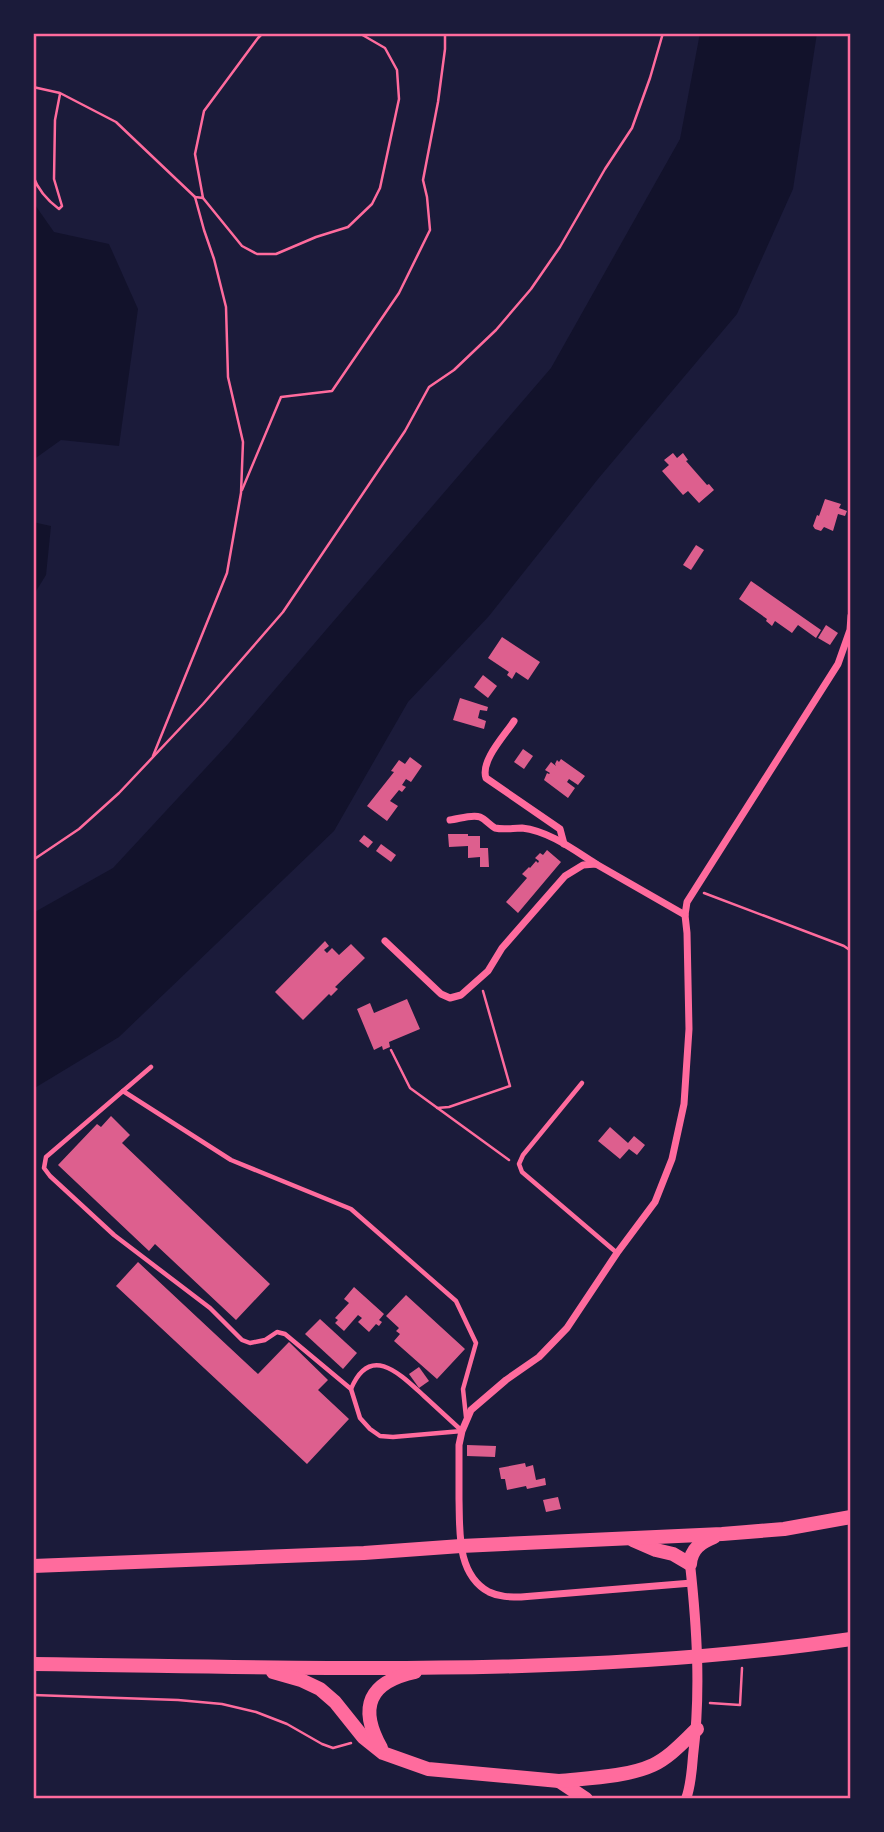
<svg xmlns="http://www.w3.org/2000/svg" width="884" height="1832" viewBox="0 0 884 1832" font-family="Montserrat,sans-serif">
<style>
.water{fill:#12122b}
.building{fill:#dd5f8e}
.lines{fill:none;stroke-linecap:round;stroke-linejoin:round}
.path{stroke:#ff6b9d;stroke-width:2.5}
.service{stroke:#ff6b9d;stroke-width:4.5}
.minor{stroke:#ff6b9d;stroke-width:7}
.tertiary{stroke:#ff6b9d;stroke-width:10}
.trunk{stroke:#ff6b9d;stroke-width:14}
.neatline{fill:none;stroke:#ff6b9d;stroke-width:2.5}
</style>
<rect width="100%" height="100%" fill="#1b1b3a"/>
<g class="water">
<path d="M700,33H817L793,189L737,314L598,479L489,616L408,702L334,831L119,1037L33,1089V913L113,868L228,744L551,368L680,139Z"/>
<path d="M33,202L54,232L109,244L138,309L119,446L61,440L33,460Z"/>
<path d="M33,522L51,526L46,575L33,596Z"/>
</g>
<g class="building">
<path d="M673,453L677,458L683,453L688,460L686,461L707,485L709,484L714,490L699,503L688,491L683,495L662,471L669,465L664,460Z"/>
<path d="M825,499L841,504L839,508L847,511L845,516L838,514L833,531L824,527L821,531L815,529L813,526L817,515L819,516Z"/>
<path d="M696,545L704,550L691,570L683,565Z"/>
<path d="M751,581L821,630L816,638L798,625L792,633L775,621L772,626L766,621L767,619L739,599Z"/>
<path d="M826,625L838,633L830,645L818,638Z"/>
<path d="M502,637L540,662L528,680L516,672L512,679L507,675L509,672L488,658Z"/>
<path d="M483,675L497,686L488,698L474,687Z"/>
<path d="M460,698L488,707L487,711L480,710L478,718L486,721L484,729L453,720Z"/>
<path d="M523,749L533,756L524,769L514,762Z"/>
<path d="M410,757L422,766L411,782L406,779L402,785L406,787L402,792L399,790L390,801L398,806L387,821L367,806L394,772L391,771L399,760L405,764Z"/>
<path d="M561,759L585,776L578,785L569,779L567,782L575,788L568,798L544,780L547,773L549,774L550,773L545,770L551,762L556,766L555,764L557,760L559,762Z"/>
<path d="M448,834H468V836H480V848H488L489,867H480V857L468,858V846L449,847Z"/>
<path d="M364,835L373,842L368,848L359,841Z"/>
<path d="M381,844L396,855L391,862L376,851Z"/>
<path d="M547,850L561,862L518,913L506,902L527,878L522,874L529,867L530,868L536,861L538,863L539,861L535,858L540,853L543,855Z"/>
<path d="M325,941L329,946L324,950L327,953L332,948L339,955L351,944L365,958L335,987L338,989L331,996L329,994L303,1020L275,992Z"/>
<path d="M407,999L420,1029L389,1042L390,1047L383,1050L382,1046L374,1050L357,1009L370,1003L374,1013Z"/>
<path d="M111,1116L130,1135L122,1143L270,1284L236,1320L155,1244L149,1251L58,1165L97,1124L101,1127Z"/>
<path d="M610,1127L628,1143L634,1136L645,1145L637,1155L629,1149L620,1159L598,1141Z"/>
<path d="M138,1262L258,1374L289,1342L328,1380L318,1390L349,1419L307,1464L116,1286Z"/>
<path d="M354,1287L384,1314L379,1320L382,1322L379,1326L376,1324L369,1332L358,1322L362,1318L358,1315L344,1331L335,1323L338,1320L335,1318L349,1303L344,1299Z"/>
<path d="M406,1295L465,1349L437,1379L394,1341L400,1334L396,1331L399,1328L386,1316Z"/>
<path d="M320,1319L357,1353L343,1369L305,1334Z"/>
<path d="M419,1367L429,1381L419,1388L409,1374Z"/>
<path d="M467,1445L496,1446L495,1457L467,1456Z"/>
<path d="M525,1463L526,1467L533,1465L536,1480L545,1478L546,1485L527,1489L526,1486L507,1490L505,1479H501L499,1468Z"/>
<path d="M558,1497L561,1509L546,1512L543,1500Z"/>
</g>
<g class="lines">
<g class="path">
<path d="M33,87L60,93L116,122L195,197L203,198L195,154L204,111L258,38L263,33"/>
<path d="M33,176C38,190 47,200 59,209L62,206L54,179L55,120L60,94"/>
<path d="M203,198L242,246L257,254H276L316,237L348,227L372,204L380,188L399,99L397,70L385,48L359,33"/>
<path d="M242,490L281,397L332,391L399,293L430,230L427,197L423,180L438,102L445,49V33"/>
<path d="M153,756L227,573L241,493L243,442L228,377L226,307L214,259L204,230L195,197"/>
<path d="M33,860L79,829L119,793L203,704L283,612L405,431L429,387L454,370L496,330L531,289L560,247L605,169L632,128L650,78L663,33"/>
<path d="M704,893L844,946L851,951"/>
<path d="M391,1050L410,1088L509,1160"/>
<path d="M437,1108L449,1107L510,1086L483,991"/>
<path d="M33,1695L178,1700L222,1704L256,1712L287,1724L322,1744L333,1748L351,1743"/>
<path d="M710,1703L740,1705L742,1668"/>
</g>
<g class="service">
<path d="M151,1067L46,1157L44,1168L50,1176L114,1235L210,1308L242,1340L250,1343L265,1340L277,1332L285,1334L351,1389L360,1418L370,1429L380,1436L393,1437L462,1431"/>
<path d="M582,1083L523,1155L519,1164L522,1172L617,1253"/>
<path d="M123,1091L231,1160L351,1209L456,1301L476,1343L463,1389L466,1417"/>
<path d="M351,1389C370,1343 400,1374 424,1396C436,1407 449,1419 461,1430"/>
</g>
<g class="minor">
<path d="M514,721C505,735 480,761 486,778L560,829L564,844"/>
<path d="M450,820C459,819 472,814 480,817C485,819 490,825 495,828C504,830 513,828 522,828C549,831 574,850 596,864"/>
<path d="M385,941L441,994L450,998L461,995L488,971L502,948L565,876L583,865L596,864L685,915"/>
<path d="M692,1583L521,1597C510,1597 499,1597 489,1592C456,1574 460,1530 459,1499C459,1481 459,1463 459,1445L462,1431L471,1410L506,1380L539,1357L567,1328L617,1253L655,1202L672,1159L684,1104L689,1029L687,933L685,915L687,902L838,664L850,630L851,616"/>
</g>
<path class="tertiary" d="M686,1799C691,1785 692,1770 693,1756C701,1692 697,1628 690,1564"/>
<g class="trunk">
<path d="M633,1540L656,1550L673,1554L690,1564C691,1549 701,1542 714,1537"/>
<path d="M33,1566L364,1553L461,1546L722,1534L784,1529L851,1517"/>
<path d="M33,1664C306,1667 580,1679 851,1639"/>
<path d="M273,1672L301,1680L320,1689L335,1702L363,1737L383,1753L428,1769L559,1781L586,1799"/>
<path d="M381,1748C358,1707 369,1682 415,1672"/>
<path d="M559,1781C588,1778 627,1777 653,1765C670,1757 683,1742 697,1729"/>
</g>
</g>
<rect width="884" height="1832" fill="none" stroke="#1b1b3a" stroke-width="70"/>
<rect x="35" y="35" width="814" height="1762" class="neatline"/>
</svg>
